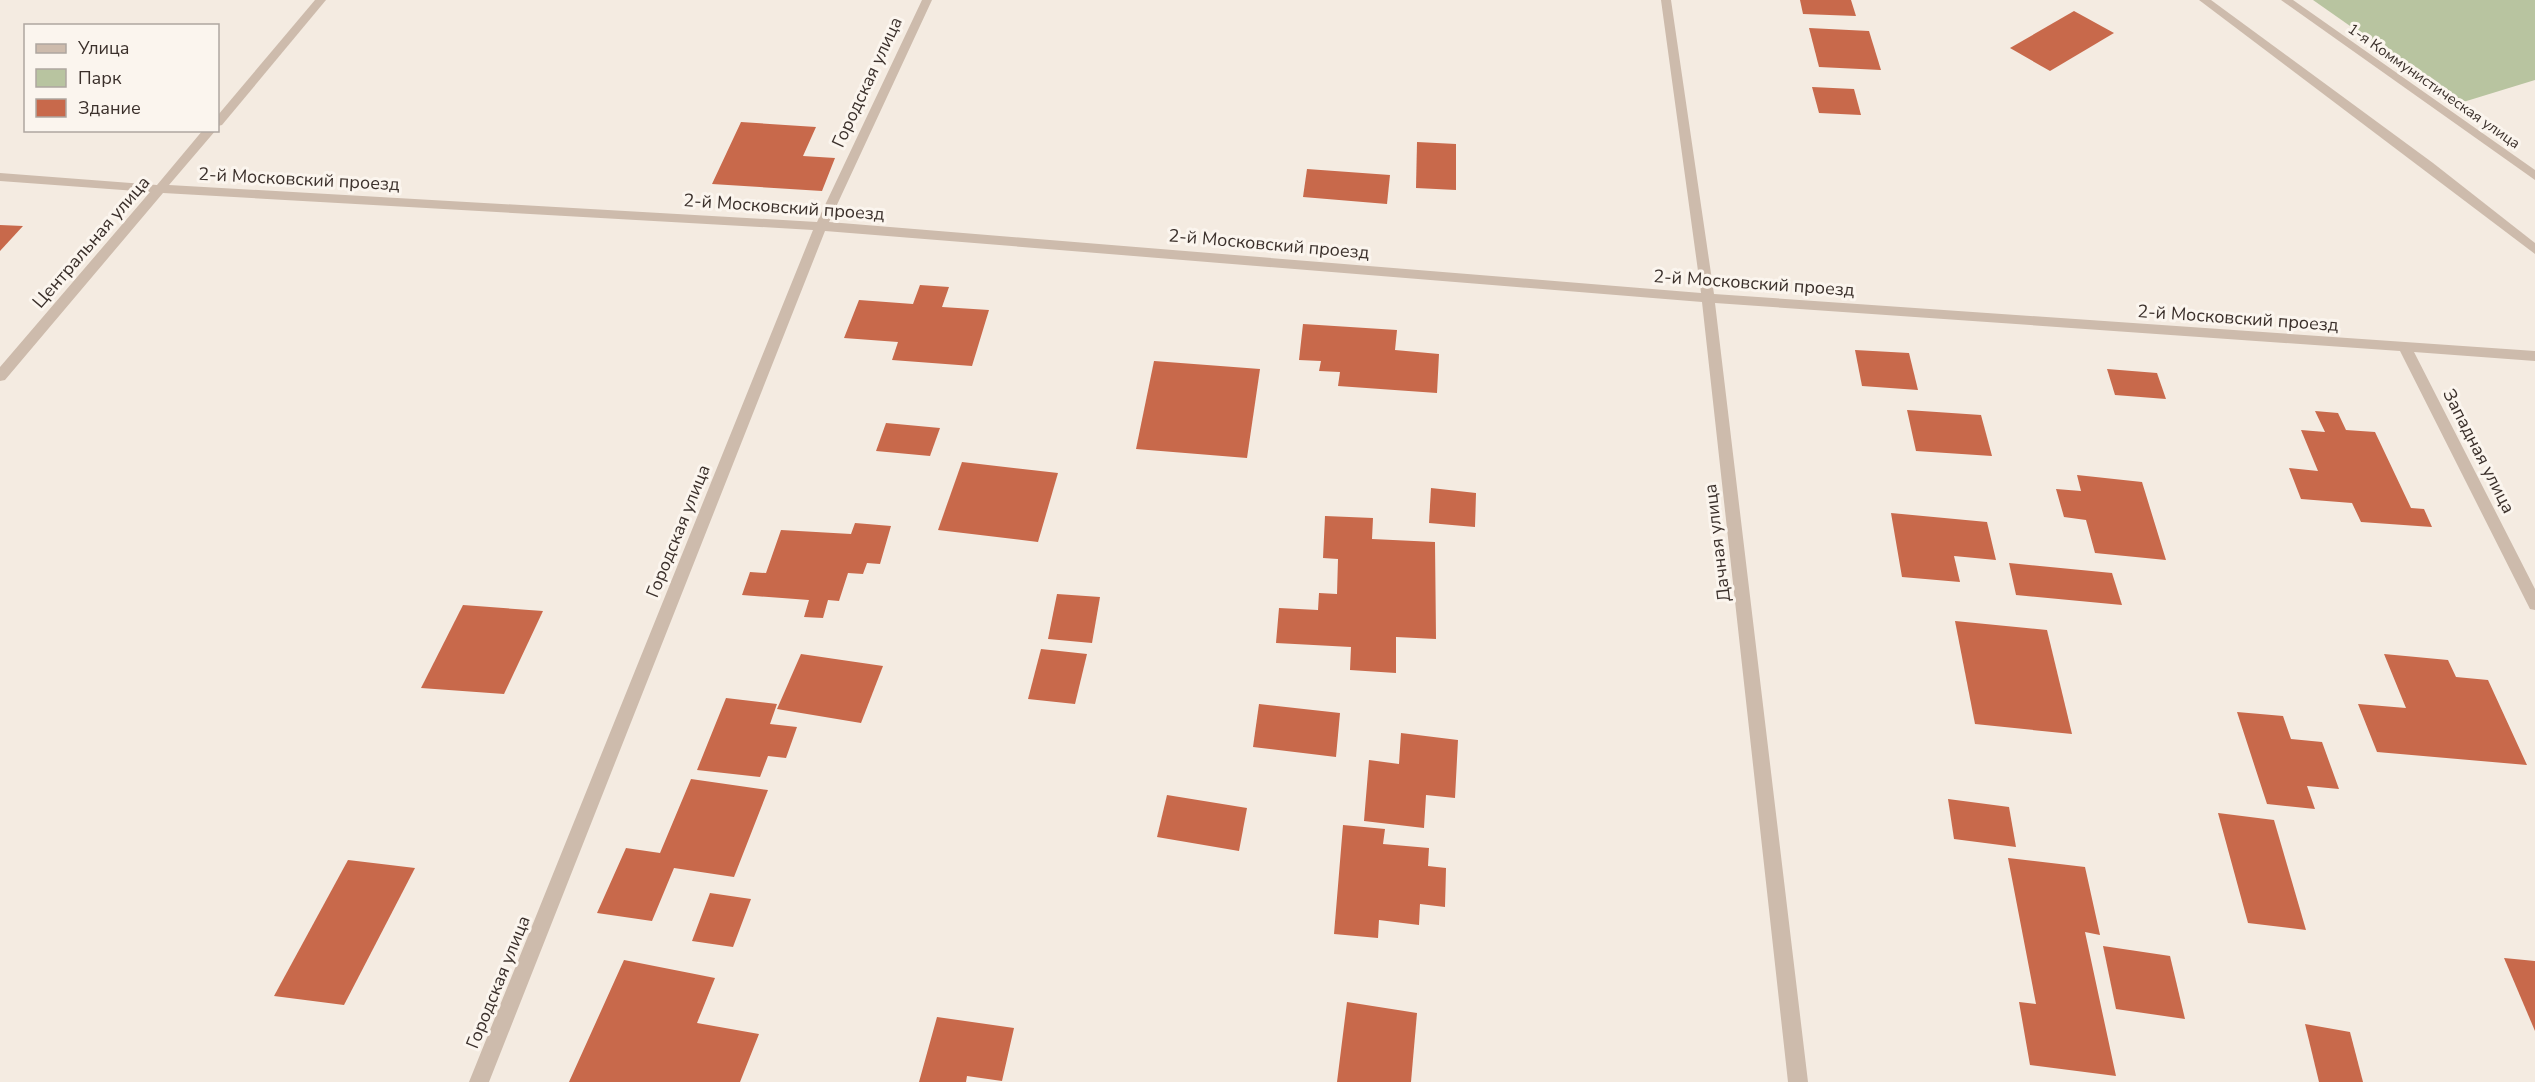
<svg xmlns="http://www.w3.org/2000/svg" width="2535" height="1082" viewBox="0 0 2535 1082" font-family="'Nunito Sans',sans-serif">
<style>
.green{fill:#b8c4a0}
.building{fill:#c8694b}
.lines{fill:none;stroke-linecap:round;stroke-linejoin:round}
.minor{fill:#cdbbac;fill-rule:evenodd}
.labels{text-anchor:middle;stroke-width:6;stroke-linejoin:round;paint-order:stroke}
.far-street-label{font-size:15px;fill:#3b302b;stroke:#fbf5ee}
.street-label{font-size:18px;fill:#3b302b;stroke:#fbf5ee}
</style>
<rect width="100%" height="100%" fill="#f4ebe1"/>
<path class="green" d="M2313,0H2535V80L2460,103Z"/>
<g class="building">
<path d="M1800,0H1851L1856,16L1803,14Z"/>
<path d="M2074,11L2114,33L2050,71L2010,48Z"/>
<path d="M1809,28L1869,31L1881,70L1819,67Z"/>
<path d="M1812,87L1854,89L1861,115L1819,113Z"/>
<path d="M741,122L816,127L803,156L835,158L822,191L712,184Z"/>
<path d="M1417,142L1456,144V190L1416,188Z"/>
<path d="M1307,169L1390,175L1387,204L1303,197Z"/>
<path d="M0,225L23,226L0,251Z"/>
<path d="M920,285L949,287L942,307L989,310L972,366L892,360L898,342L844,338L859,300L913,304Z"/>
<path d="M1303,324L1397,330L1395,350L1439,354L1437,393L1338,386L1340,372L1319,371L1321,361L1299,360Z"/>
<path d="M1855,350L1909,353L1918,390L1862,386Z"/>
<path d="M1154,361L1260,369L1247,458L1136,449Z"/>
<path d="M2107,369L2157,373L2166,399L2115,395Z"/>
<path d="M1907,410L1981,415L1992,456L1916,451Z"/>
<path d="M2315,411L2338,413L2346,430L2375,432L2411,508L2424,509L2432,527L2361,522L2352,503L2301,499L2289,468L2318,471L2301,430L2325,432Z"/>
<path d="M886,423L940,428L930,456L876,451Z"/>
<path d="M962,462L1058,473L1038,542L938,530Z"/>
<path d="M2077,475L2142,482L2166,560L2095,553L2086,520L2064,517L2056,489L2081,491Z"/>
<path d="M1431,488L1476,493L1475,527L1429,523Z"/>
<path d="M1891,513L1987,522L1996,560L1954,556L1960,582L1902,577Z"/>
<path d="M1325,516L1373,518L1372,539L1435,542L1436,639L1396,637V673L1350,670L1351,647L1276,643L1279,608L1318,610L1319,593L1337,594L1338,559L1323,558Z"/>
<path d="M855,523L891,526L880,564L867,563L863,574L848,573L839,601L828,600L823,618L804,617L809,600L742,595L750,572L766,573L781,530L851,534Z"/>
<path d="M2009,563L2112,573L2122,605L2016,595Z"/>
<path d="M1057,594L1100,597L1092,643L1048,639Z"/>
<path d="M463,605L543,611L504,694L421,688Z"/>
<path d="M1955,621L2047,630L2072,734L1975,724Z"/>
<path d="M1041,649L1087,654L1075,704L1028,699Z"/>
<path d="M801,654L883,666L861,723L777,709Z"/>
<path d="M2384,654L2448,660L2456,677L2488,680L2527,765L2377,752L2358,704L2406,708Z"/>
<path d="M726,698L777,704L770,724L797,727L786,758L768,756L760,777L697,770Z"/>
<path d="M1259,704L1340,713L1336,757L1253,747Z"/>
<path d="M2237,712L2283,716L2291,739L2322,742L2339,789L2307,786L2315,809L2267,804Z"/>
<path d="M1401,733L1458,740L1455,798L1426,795L1424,828L1364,821L1369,760L1399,764Z"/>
<path d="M691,779L768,790L734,877L674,868L652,921L597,913L626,848L660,853Z"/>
<path d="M1167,795L1247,808L1239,851L1157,837Z"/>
<path d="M1948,799L2009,807L2016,847L1954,839Z"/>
<path d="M2218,813L2274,820L2306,930L2248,923Z"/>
<path d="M1343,825L1385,829L1383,844L1429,848L1428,866L1446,868L1445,907L1420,904L1419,925L1379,920L1378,938L1334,934Z"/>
<path d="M2008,858L2085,867L2100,935L2085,932L2116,1076L2030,1065L2019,1002L2036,1004Z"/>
<path d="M348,860L415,868L344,1005L274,996Z"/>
<path d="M710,893L751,899L733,947L692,941Z"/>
<path d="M2103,946L2170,956L2185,1019L2116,1009Z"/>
<path d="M2504,958L2535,961V1031Z"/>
<path d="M624,960L715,978L697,1023L759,1034L740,1082H569Z"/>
<path d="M1347,1002L1417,1013L1411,1082H1337Z"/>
<path d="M937,1017L1014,1028L1002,1081L967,1076L966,1082H919Z"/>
<path d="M2305,1024L2350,1032L2363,1082H2319Z"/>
</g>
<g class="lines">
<g class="minor">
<path d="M315,0H326L222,125L218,126V115Z"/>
<path d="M922,0H932L829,222L1701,293L1661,0H1671L1714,294L2535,351V361L2414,352L2535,589V610L2530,609L2400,351L1715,303L1808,1082H1788L1702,302L825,231L489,1082H469L813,230L163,193L5,380L0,381V367L150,192L0,181V173L157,185L203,130H216L169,185L817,222Z"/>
<path d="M2199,0H2211L2433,163L2535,243V254Z"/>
<path d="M2281,0H2293L2535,170V180Z"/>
</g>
</g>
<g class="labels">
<g class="far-street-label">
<text transform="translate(2434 86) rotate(35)" y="5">1-я Коммунистическая улица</text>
</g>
<g class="street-label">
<text transform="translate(867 82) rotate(-65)" y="6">Городская улица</text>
<text transform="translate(299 179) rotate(3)" y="6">2-й Московский проезд</text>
<text transform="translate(784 207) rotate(4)" y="6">2-й Московский проезд</text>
<text transform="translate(91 242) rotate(-49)" y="6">Центральная улица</text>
<text transform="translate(1269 244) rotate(5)" y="6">2-й Московский проезд</text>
<text transform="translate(1754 283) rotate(4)" y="6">2-й Московский проезд</text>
<text transform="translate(2238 318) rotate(4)" y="6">2-й Московский проезд</text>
<text transform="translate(2479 451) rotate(63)" y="6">Западная улица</text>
<text transform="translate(678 531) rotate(-68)" y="6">Городская улица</text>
<text transform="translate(1717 543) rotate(-97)" y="6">Дачная улица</text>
<text transform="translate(498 982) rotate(-68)" y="6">Городская улица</text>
</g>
</g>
<rect x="24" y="24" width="195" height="108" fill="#fbf5ee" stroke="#aea6a0" stroke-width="1.5"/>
<rect x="36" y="44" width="30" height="9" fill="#cdbbac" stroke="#aea6a0" stroke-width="1.5"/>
<text x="78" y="54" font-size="18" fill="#3b302b">Улица</text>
<rect x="36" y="69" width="30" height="18" fill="#b8c4a0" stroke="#aea6a0" stroke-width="1.5"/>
<text x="78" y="84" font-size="18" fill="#3b302b">Парк</text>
<rect x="36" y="99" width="30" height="18" fill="#c8694b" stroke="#aea6a0" stroke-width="1.5"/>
<text x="78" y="114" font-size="18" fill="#3b302b">Здание</text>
</svg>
